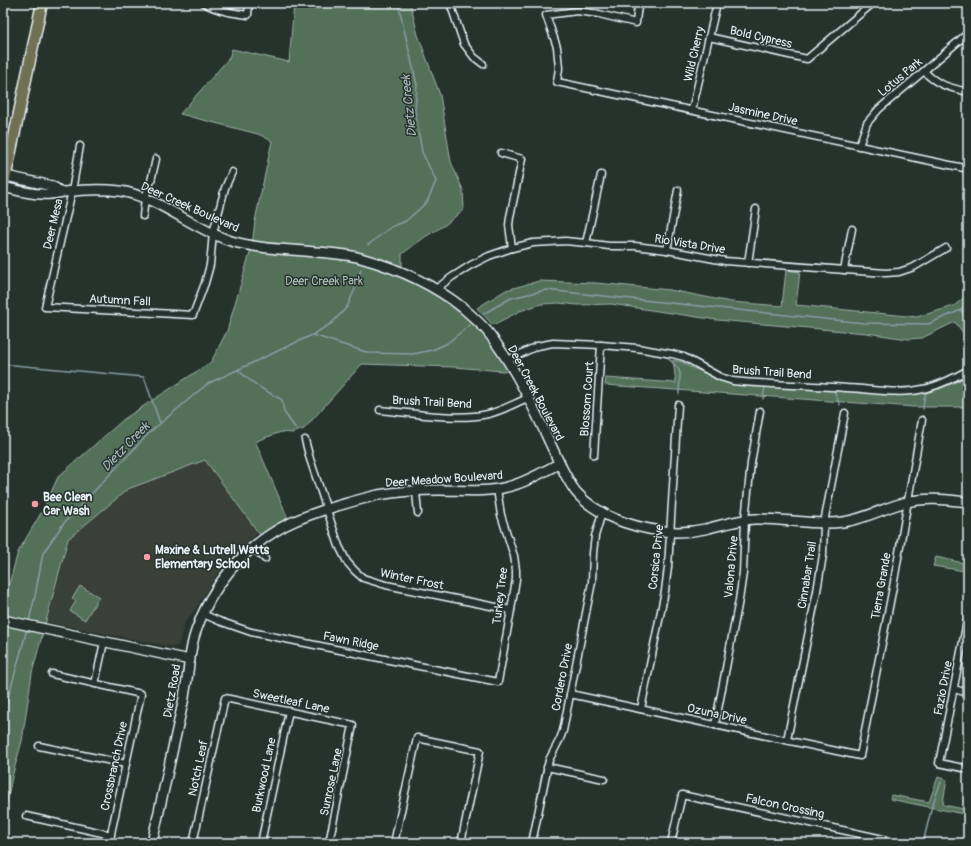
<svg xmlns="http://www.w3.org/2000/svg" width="971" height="846" viewBox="0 0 971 846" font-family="Pangolin,sans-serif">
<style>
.built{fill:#384137}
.green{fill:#527058;stroke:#9db0a8}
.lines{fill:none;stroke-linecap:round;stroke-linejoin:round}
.stream{stroke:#899ea6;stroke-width:1.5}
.street-casing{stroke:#e8f1f8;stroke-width:9}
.secondary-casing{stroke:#e8f1f8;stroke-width:12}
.primary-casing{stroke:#e8f1f8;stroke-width:13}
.street{stroke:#26332d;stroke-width:6}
.secondary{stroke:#26332d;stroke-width:9}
.primary{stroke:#706f52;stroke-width:10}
.poi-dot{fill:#ff9aa2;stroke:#26332d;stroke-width:1.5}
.labels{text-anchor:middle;stroke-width:3;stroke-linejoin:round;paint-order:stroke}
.street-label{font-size:12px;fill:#e8f1f8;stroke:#26332d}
.park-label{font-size:12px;fill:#acbdb8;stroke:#26332d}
.poi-label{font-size:12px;font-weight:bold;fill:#e8f1f8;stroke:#26332d;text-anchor:start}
.water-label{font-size:13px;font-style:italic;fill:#a9bac2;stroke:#26332d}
</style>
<rect width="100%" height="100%" fill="#26332d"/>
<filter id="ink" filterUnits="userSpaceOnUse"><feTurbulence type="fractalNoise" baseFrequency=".025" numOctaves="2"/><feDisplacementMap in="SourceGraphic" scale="8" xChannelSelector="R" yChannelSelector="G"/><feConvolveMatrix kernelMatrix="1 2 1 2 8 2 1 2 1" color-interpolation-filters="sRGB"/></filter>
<g filter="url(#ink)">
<path class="built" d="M205,460L258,533L235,553L216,576L194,611L185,622L178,646L174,647L46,622L68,539L128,489Z"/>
<g class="green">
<path d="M294,3H410L418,35L440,95L451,162L463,190L464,209L445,225L425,237L402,254V272L470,315L514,372L454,367L362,364L304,429L293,433L281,432L259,440L256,443L290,523L263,539L205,460L128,489L68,539L32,673L22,741L12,777L3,822V606L18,552L44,508L58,477L124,419L211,362L227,331L252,246L255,221L272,141L258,134L180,114L229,58L232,49L289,62Z"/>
<path d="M786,270L800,272L796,305L917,317L954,306L968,294V339L955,322L922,338L908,339L866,333L717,320L611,304L578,305L558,303L541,304L520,311L493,325L477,308L506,290L539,281L596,283L670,290L731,302L782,306Z"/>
<path d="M673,360L682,362L690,367L731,383L856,391L914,394L939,389L960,380L968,375V407H914L605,385L606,378L676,383Z"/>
<path d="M936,557L968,564V598L965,571L933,566Z"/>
<path d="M80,586L99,597L85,620L70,611L76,601L72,599Z"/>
<path d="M938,777L947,780L943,802L944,805L968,810V815L890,799L891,795L929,802Z"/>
</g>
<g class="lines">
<g class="stream">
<path d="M368,245L391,227L406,221L427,202L436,181L422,152L415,111L417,85L398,3"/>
<path d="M961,310L968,322"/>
<path d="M483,314L511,298L546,290L864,323L928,324L961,310L968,303"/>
<path d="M313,335L369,353L413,354L432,350L446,344L470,325"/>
<path d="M668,358L678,368L680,373L679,394"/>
<path d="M3,364L144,377L160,423"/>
<path d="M238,370C251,383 266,391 282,400L284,412L296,429"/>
<path d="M834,391L840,405"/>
<path d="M763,399L765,387"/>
<path d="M923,409L924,399L927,391"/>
<path d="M29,621L35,596L43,553L63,524L150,432L207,384L312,335L332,323L347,307L355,289L361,269"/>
<path d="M3,717L27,629"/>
<path d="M923,843L932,806L941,782"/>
</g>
<defs>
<g id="street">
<path d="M204,3C218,11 233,13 248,15L249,3"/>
<path d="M450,3L464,44L474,57L483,64"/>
<path d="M639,3L637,13L636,23L599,14L577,11L546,15L557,47L559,68L557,82L964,168"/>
<path d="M709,37L807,59L873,3"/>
<path d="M924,71C936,85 951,88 968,92"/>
<path d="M692,110L709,37L717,3"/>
<path d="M80,146L72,191L45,307L193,315L205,283L210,265L213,233L225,188L232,172"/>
<path d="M859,146L867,123L879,109L924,71L968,33"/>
<path d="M501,153L522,159L510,217L509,225L512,248"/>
<path d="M143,216L145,198L151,181L156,159"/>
<path d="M586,243L601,175"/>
<path d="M667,250L678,190"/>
<path d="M748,263L756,209"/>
<path d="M844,270L852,229"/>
<path d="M436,289L452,277L471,265L489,256L512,248L533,243L551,242L565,241L586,243L609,246H635L667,250L725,261L886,273L899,272L914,267L946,248"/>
<path d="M508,360L537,346L553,343L601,345L637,348L672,354L684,357L720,377L733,381C771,385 809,385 847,388C872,389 898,395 923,389C939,386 954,378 968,370"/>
<path d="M380,410C413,413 456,421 488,414C502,411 515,403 528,398"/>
<path d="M305,440L310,459L339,546L347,562L355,571L363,578L386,585L511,610"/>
<path d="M594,455L601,345"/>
<path d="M416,492L418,513"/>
<path d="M253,547L265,559"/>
<path d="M203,614L219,621L251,632L498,682L511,610L516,579V570L514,556L501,515L497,489"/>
<path d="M968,616L939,763L968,769"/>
<path d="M52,674L141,694L109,843"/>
<path d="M95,684L104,642"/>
<path d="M954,689L968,693"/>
<path d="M570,694L860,756L893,587L922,420"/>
<path d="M641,709L665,591L668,567L678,405"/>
<path d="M715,725L739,600L743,573L745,520L751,463L760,411"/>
<path d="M787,740L817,591L823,555L824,523L845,413"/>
<path d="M39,746L126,764"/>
<path d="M547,767L604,779"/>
<path d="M26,816L111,835"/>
<path d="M193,843L225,698L353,725L329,843"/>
<path d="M261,843L289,711"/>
<path d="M394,843L417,738L480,751L461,843"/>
<path d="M532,843L549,760L560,739L563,731L592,582L593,553L595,536L602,513"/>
<path d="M671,843L682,795L883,839L882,843"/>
</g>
<g id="secondary">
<path d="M6,176L43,184L52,186L61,192"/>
<path d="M3,187C16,190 29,194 42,194C49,195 57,193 64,192C80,190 103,189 120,191C159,197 193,229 231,241C258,249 286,249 314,252C330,253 348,254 364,259C399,269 434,285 463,308C471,315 480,323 487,331C492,337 496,343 500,349C520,378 535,411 550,443C557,458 566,479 576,492C588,506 606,516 623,522C649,531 678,535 705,529C722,525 736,520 754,519C784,518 814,526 843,522C866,519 885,507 907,502C927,497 948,500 968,502"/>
<path d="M3,620L190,660"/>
<path d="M152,843C163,795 173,746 184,698C185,689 187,681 188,672C190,658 191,644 196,631C211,586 244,547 286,525C302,517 320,511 337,506C351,502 364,498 378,495C396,492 421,490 439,490C462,490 485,493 507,487C525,483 543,472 560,463"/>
</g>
<path id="primary" d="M3,189L42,3"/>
</defs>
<use href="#street" class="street-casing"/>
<use href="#secondary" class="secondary-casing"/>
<use href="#primary" class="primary-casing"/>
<use href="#street" class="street"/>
<use href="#secondary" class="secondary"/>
<use href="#primary" class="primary"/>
</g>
</g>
<g class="poi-dot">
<circle cx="35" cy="504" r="4"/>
<circle cx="147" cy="557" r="4"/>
</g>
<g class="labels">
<g class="street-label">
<text transform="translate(761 37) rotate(13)" y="4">Bold Cypress</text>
<text transform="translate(694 54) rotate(-77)" y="4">Wild Cherry</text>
<text transform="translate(900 77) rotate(-40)" y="4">Lotus Park</text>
<text transform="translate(763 114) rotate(12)" y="4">Jasmine Drive</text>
<text transform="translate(190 207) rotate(24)" y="4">Deer Creek Boulevard</text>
<text transform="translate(53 224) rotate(-77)" y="4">Deer Mesa</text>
<text transform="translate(690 244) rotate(9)" y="4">Rio Vista Drive</text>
<text transform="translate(120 300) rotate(3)" y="4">Autumn Fall</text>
<text transform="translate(772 372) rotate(4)" y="4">Brush Trail Bend</text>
<text transform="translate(536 393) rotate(62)" y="4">Deer Creek Boulevard</text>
<text transform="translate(587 399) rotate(-86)" y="4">Blossom Court</text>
<text transform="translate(432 402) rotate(3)" y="4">Brush Trail Bend</text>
<text transform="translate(444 479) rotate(-4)" y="4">Deer Meadow Boulevard</text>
<text transform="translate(656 557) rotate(-84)" y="4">Corsica Drive</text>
<text transform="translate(731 567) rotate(-85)" y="4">Valona Drive</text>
<text transform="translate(807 575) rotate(-81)" y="4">Cinnabar Trail</text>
<text transform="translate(412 579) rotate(12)" y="4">Winter Frost</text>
<text transform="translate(881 586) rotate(-80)" y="4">Tierra Grande</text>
<text transform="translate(500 596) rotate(-83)" y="4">Turkey Tree</text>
<text transform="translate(351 641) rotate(11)" y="4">Fawn Ridge</text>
<text transform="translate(562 677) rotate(-79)" y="4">Cordero Drive</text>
<text transform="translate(943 688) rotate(-79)" y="4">Fazio Drive</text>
<text transform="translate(172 691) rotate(-80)" y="4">Dietz Road</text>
<text transform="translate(291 701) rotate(12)" y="4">Sweetleaf Lane</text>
<text transform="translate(717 714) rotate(12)" y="4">Ozuna Drive</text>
<text transform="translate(114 766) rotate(-78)" y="4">Crossbranch Drive</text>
<text transform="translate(198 768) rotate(-78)" y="4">Notch Leaf</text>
<text transform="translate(264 775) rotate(-78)" y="4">Burkwood Lane</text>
<text transform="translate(331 782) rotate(-78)" y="4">Sunrose Lane</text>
<text transform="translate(785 806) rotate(12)" y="4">Falcon Crossing</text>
</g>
<g class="park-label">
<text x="324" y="285">Deer Creek Park</text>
</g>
<g class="poi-label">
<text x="43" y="501">Bee Clean<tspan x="43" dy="14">Car Wash</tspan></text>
<text x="155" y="554">Maxine &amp; Lutrell Watts<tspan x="155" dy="14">Elementary School</tspan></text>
</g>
<g class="water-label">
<text transform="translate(408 106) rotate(-96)" y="5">Dietz Creek</text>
<text transform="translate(125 446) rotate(-46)" y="5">Dietz Creek</text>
</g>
</g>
<rect width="971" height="846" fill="none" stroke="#26332d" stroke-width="16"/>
<rect x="8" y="8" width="955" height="830" fill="none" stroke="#e8f1f8" stroke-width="1.5" filter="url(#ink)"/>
</svg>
